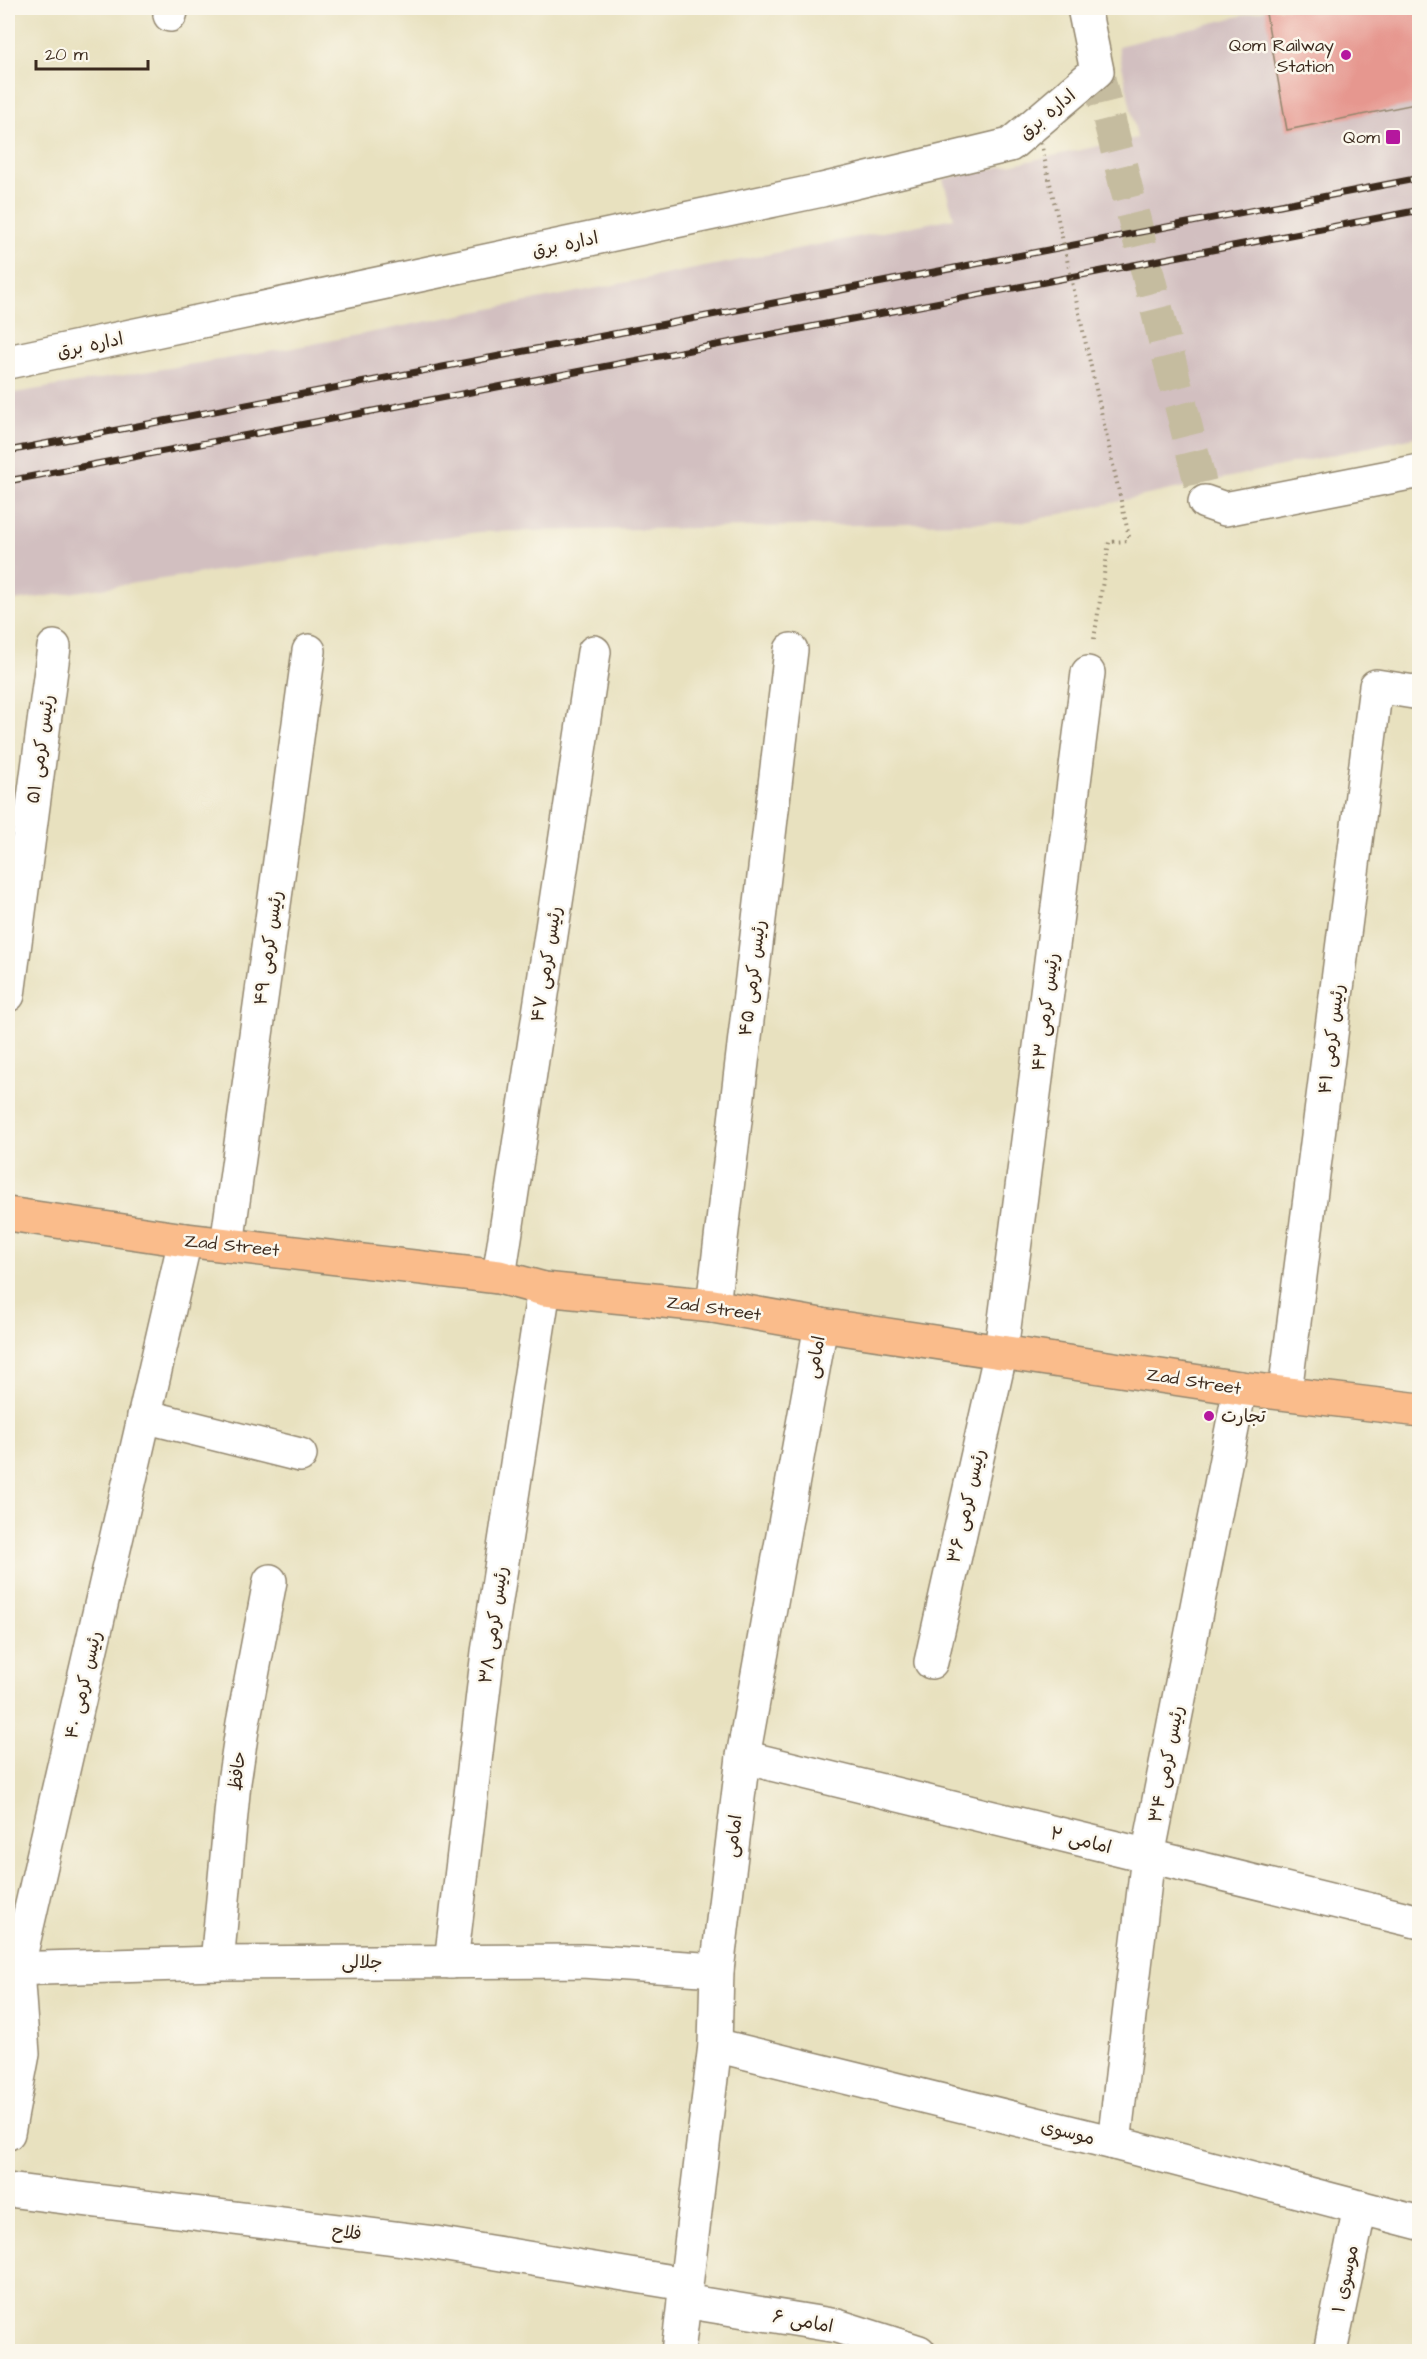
<svg xmlns="http://www.w3.org/2000/svg" width="1427" height="2359" viewBox="0 0 1427 2359" font-family="'Architects Daughter','Playpen Sans Arabic',sans-serif">
<style>
.industrial{fill:#d2bfc0}
.building{fill:#e6978f}
.lines{fill:none;stroke-linecap:round;stroke-linejoin:round}
.minor-tunnel{stroke:#c5bc9f;stroke-width:33;stroke-dasharray:33 16;stroke-linecap:butt}
.minor-casing{stroke:#92866e;stroke-width:36}
.major-casing{stroke:#92866e;stroke-width:36}
.path{stroke:#92866e;stroke-width:4;stroke-dasharray:1.5 4.5;stroke-linecap:butt}
.minor{stroke:#fff;stroke-width:33}
.major{stroke:#fabc8b;stroke-width:33}
.rail-casing{stroke:#3b2a1e;stroke-width:7}
.rail{stroke:#fbf7ec;stroke-width:4.5;stroke-dasharray:14;stroke-linecap:butt}
.path-bridge{stroke:#92866e;stroke-width:4;stroke-dasharray:1.5 4.5;stroke-linecap:butt}
.poi-dot{fill:#b5179e;stroke:#fbf7ec;stroke-width:2}
.labels{text-anchor:middle;stroke-width:5;stroke-linejoin:round;paint-order:stroke}
.poi-label{font-size:18px;fill:#3b2a1e;stroke:#fbf7ec;text-anchor:end}
.street-label{font-size:18px;fill:#3b2a1e;stroke:#fbf7ec}
</style>
<rect width="100%" height="100%" fill="#fbf7ec"/>
<filter id="ink" filterUnits="userSpaceOnUse"><feTurbulence type="fractalNoise" baseFrequency=".0167" numOctaves="2"/><feDisplacementMap in="SourceGraphic" scale="12" xChannelSelector="R" yChannelSelector="G"/><feConvolveMatrix kernelMatrix="1 2 1 2 8 2 1 2 1" color-interpolation-filters="sRGB"/></filter>
<filter id="wash" filterUnits="userSpaceOnUse"><feTurbulence type="fractalNoise" baseFrequency=".008" numOctaves="4" result="noise"/><feDisplacementMap in="SourceGraphic" scale="24" xChannelSelector="R" yChannelSelector="G"/><feGaussianBlur stdDeviation="1.35" result="paint"/><feColorMatrix in="noise" values="0 0 0 0 0 0 0 0 0 0 0 0 0 0 0 0 0 1.4 0 .05"/><feComposite in="paint" operator="in"/></filter>
<g filter="url(#wash)">
<rect width="100%" height="100%" fill="#e8e1bf"/>
<path class="industrial" d="M1273,8H1419V436L1024,522L478,532L8,602V394L292,348L954,218L943,179L1137,138L1118,46Z"/>
<g id="blocks">
<path class="building" d="M1265,8H1420V103L1287,130Z"/>
</g>
</g>
<g filter="url(#ink)">
<use href="#blocks" fill-opacity="0" stroke="#92866e" stroke-width="1.5"/>
<g class="lines">
<path class="minor-tunnel" d="M1097,71L1205,502"/>
<defs>
<g id="minor">
<path d="M170,15L172,8"/>
<path d="M8,362L822,190L1010,145L1097,71L1084,8"/>
<path d="M1205,502L1225,509L1420,471"/>
<path d="M8,995L54,647"/>
<path d="M227,1245L309,651"/>
<path d="M499,1277L594,652"/>
<path d="M713,1306L791,650"/>
<path d="M1285,1392L1376,686L1420,693"/>
<path d="M144,1416L300,1455"/>
<path d="M931,1662L1001,1351L1088,673"/>
<path d="M743,1757L1420,1922"/>
<path d="M451,1962L488,1652L544,1289"/>
<path d="M217,1963L234,1782L243,1723L270,1581"/>
<path d="M8,1969L217,1963L582,1961L717,1970"/>
<path d="M715,2045L1114,2143L1420,2223"/>
<path d="M8,2133L23,2054L17,1970L185,1240"/>
<path d="M1114,2143L1148,1856L1240,1388"/>
<path d="M8,2190L435,2243L685,2284"/>
<path d="M684,2301L837,2326L919,2352"/>
<path d="M678,2352L715,2045L717,1970L743,1757L821,1325"/>
<path d="M1330,2352L1360,2207"/>
</g>
<path id="major" d="M8,1214L185,1240L499,1277L544,1289L713,1306L821,1325L1240,1388L1420,1410"/>
</defs>
<use href="#minor" class="minor-casing"/>
<use href="#major" class="major-casing"/>
<path class="path" d="M1094,639L1109,542L1130,541"/>
<use href="#minor" class="minor"/>
<use href="#major" class="major"/>
<defs>
<g id="rail">
<path d="M8,451L1420,178"/>
<path d="M8,481L1420,210"/>
</g>
</defs>
<use href="#rail" class="rail-casing"/>
<use href="#rail" class="rail"/>
<path class="path-bridge" d="M1041,143L1130,541"/>
</g>
</g>
<g class="poi-dot">
<circle cx="1346" cy="55" r="6"/>
<rect x="1385" y="129" width="16" height="16" rx="3"/>
<circle cx="1209" cy="1416" r="6"/>
</g>
<g class="labels">
<g class="poi-label">
<text x="1334" y="51">Qom Railway<tspan x="1334" dy="21">Station</tspan></text>
<text x="1380" y="143">Qom</text>
<text x="1221" y="1422" text-anchor="start">تجارت</text>
</g>
<g class="street-label">
<text transform="translate(1047 114) rotate(-40)" y="6">اداره برق</text>
<text transform="translate(565 244) rotate(-12)" y="6">اداره برق</text>
<text transform="translate(90 345) rotate(-12)" y="6">اداره برق</text>
<text transform="translate(40 749) rotate(-82)" y="6">رئیس کرمی ۵۱</text>
<text transform="translate(268 948) rotate(-82)" y="6">رئیس کرمی ۴۹</text>
<text transform="translate(546 964) rotate(-81)" y="6">رئیس کرمی ۴۷</text>
<text transform="translate(752 978) rotate(-83)" y="6">رئیس کرمی ۴۵</text>
<text transform="translate(1045 1012) rotate(-83)" y="6">رئیس کرمی ۴۳</text>
<text transform="translate(1331 1039) rotate(-83)" y="6">رئیس کرمی ۴۱</text>
<text transform="translate(232 1245) rotate(6)" y="6">Zad Street</text>
<text transform="translate(714 1308) rotate(8)" y="6">Zad Street</text>
<text transform="translate(815 1357) rotate(-80)" y="6">امامی</text>
<text transform="translate(1194 1381) rotate(9)" y="6">Zad Street</text>
<text transform="translate(966 1506) rotate(-77)" y="6">رئیس کرمی ۳۶</text>
<text transform="translate(493 1625) rotate(-82)" y="6">رئیس کرمی ۳۸</text>
<text transform="translate(83 1685) rotate(-77)" y="6">رئیس کرمی ۴۰</text>
<text transform="translate(1166 1764) rotate(-79)" y="6">رئیس کرمی ۳۴</text>
<text transform="translate(237 1771) rotate(-83)" y="6">حافظ</text>
<text transform="translate(733 1836) rotate(-83)" y="6">امامی</text>
<text transform="translate(1081 1840) rotate(14)" y="6">امامی ۲</text>
<text x="362" y="1968">جلالی</text>
<text transform="translate(1068 2132) rotate(14)" y="6">موسوی</text>
<text transform="translate(347 2232) rotate(7)" y="6">فلاح</text>
<text transform="translate(1345 2279) rotate(-78)" y="6">موسوی ۱</text>
<text transform="translate(803 2321) rotate(10)" y="6">امامی ۶</text>
</g>
</g>
<rect width="1427" height="2359" fill="none" stroke="#fbf7ec" stroke-width="30"/>
<path d="M36 60v9h112v-9" fill="none" stroke="#3b2a1e" stroke-width="3"/>
<text x="45" y="60" font-size="18" fill="#3b2a1e" stroke="#fbf7ec" stroke-width="4.5" paint-order="stroke">20 m</text>
</svg>
